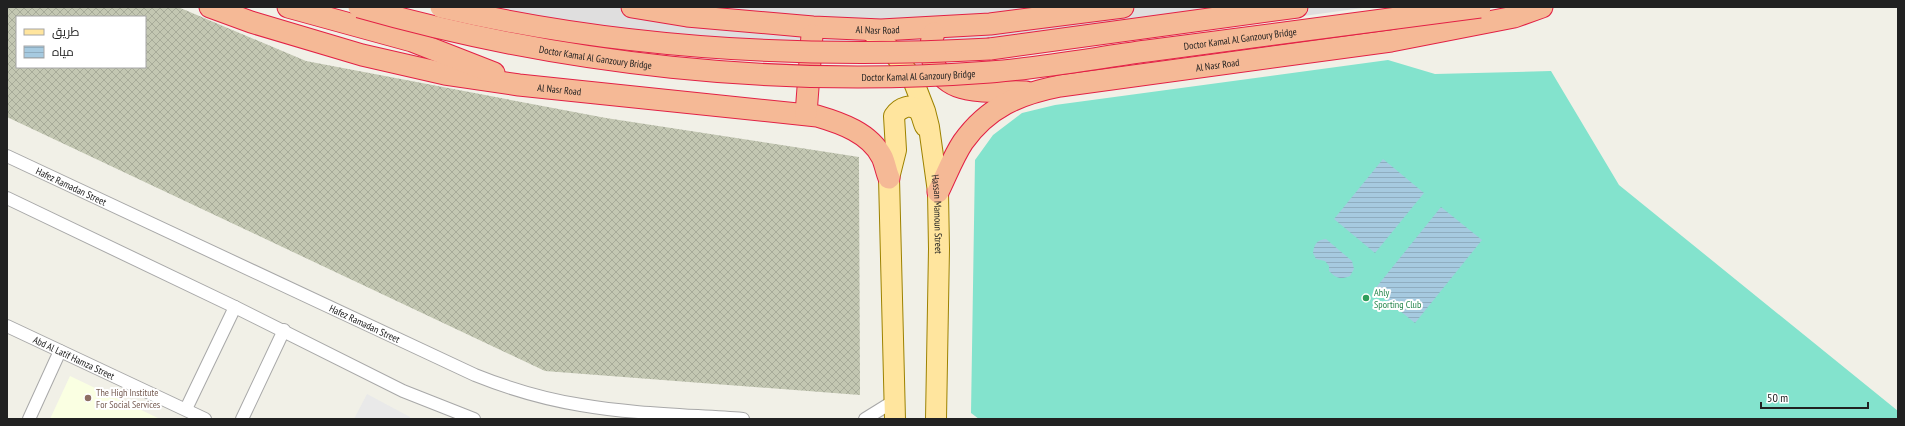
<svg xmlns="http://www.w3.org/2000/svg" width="1905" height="426" viewBox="0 0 1905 426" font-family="'PT Sans Narrow',Cairo,sans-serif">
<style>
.residential{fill:#dfdede}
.education{fill:#faffe2}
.construction{fill:url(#construction-cross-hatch);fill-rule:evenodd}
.pitch{fill:#83e3cd}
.parking{fill:#e9e9e9}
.water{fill:url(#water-rules)}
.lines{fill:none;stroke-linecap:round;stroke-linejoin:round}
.minor-casing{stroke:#a8a8a8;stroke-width:14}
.primary-casing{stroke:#9d8200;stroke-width:22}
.trunk-casing{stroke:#e22145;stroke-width:23}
.minor{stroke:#fff;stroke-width:12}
.primary{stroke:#ffe59e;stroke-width:20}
.trunk{stroke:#f5b996;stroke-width:21}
.trunk-bridge-casing{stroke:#e22145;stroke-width:23;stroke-linecap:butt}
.trunk-bridge{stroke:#f5b996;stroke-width:21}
.leisure-dot{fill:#2e9e5b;stroke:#fff;stroke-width:1.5}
.education-dot{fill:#8d6e63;stroke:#fff;stroke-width:1.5}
.labels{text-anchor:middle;stroke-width:4;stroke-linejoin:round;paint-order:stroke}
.street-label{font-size:10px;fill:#212121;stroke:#fff}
.leisure-label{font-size:10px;fill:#27864d;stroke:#fff;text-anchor:start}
.education-label{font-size:10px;fill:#785e54;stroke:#fff;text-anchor:start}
</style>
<defs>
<pattern id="construction-cross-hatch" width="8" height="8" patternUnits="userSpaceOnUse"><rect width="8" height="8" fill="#c3c7b2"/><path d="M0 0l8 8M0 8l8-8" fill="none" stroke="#a7ab99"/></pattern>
<pattern id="water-rules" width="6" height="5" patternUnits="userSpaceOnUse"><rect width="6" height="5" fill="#a6cae0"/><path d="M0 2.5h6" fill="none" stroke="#8fadc0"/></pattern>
</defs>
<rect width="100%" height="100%" fill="#f1f0e7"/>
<path class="residential" d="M491,7H1370L1113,42L723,45L539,17Z"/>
<path class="education" d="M70,376L160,419H50Z"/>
<path class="construction" d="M7,7H178L306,61L606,118L859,157L860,395L545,371L7,117ZM17,17H145V67H17Z"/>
<path class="pitch" d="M1388,60L1435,74L1551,71L1619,185L1898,411V419H979L971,413L975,160L993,135L1022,113L1055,105Z"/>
<path class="parking" d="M367,394L410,417L409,419H354Z"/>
<g class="water">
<path d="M1383,159L1424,193L1375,253L1334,219Z"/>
<path d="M1441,207L1482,240L1415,323L1374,290Z"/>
<path d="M1326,239L1352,261L1354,269L1350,276C1340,280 1336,278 1329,271V266L1325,261L1316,259L1313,253C1314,244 1317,240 1326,239Z"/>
</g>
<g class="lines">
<defs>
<g id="minor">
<path id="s1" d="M7,156L475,375C510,389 544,399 581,405C633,414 690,415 743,419"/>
<path d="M7,198L235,307L403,391L474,419"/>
<path id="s2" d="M7,326L205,419"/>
<path d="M186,409L235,307"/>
<path d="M29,419L60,351"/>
<path d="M242,419L284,330"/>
<path d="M865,419L894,401"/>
</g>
<g id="primary">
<path id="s3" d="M869,29L893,52L913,80L925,111L929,127L938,192L939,249L936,419"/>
<path d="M895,419L889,178L896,150L894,116C900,107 911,103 919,111C922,115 923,122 925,126"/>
</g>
<g id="trunk">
<path id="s4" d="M210,7L251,22L362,55L445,74L519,85L817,116C841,123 870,133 882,157C885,163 886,171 889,178"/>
<path d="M288,7L412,41L494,73"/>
<path id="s5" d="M632,7L687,16L813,27L881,30L990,24L1123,7"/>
<path d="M934,33C924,59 940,84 967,89C986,93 1007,91 1026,92"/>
<path d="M990,49L1297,7"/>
<path d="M806,114L812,35"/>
<path id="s6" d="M938,192C946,176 953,157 963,142C988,107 1019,94 1060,86L1391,41L1514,17L1542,7"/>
</g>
</defs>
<use href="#minor" class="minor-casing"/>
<use href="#primary" class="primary-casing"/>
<use href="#trunk" class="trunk-casing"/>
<use href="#minor" class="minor"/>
<use href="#primary" class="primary"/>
<use href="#trunk" class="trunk"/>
<defs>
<g id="trunk-bridge">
<path id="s7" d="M359,7C562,65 779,88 990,72C1042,68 1095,58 1147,51C1258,36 1369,21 1480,7"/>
<path d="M441,7C621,49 806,59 990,49"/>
</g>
</defs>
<use href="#trunk-bridge" class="trunk-bridge-casing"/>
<use href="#trunk-bridge" class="trunk-bridge"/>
</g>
<circle class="leisure-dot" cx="1366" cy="298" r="4"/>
<circle class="education-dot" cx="88" cy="398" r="4"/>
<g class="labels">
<g class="street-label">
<text dy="4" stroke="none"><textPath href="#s5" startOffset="247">Al Nasr Road</textPath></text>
<text dy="4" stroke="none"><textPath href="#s7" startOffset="890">Doctor Kamal Al Ganzoury Bridge</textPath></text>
<text dy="4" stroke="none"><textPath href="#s7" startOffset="242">Doctor Kamal Al Ganzoury Bridge</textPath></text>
<text dy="4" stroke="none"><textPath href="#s6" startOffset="330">Al Nasr Road</textPath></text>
<text dy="4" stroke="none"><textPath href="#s7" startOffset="566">Doctor Kamal Al Ganzoury Bridge</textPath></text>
<text dy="4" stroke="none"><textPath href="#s4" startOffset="360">Al Nasr Road</textPath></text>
<text dy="4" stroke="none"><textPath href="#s1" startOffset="71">Hafez Ramadan Street</textPath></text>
<text dy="4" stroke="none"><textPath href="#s3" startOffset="205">Hassan Mamoun Street</textPath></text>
<text dy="4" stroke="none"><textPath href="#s1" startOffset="395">Hafez Ramadan Street</textPath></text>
<text dy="4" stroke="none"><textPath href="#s2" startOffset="74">Abd Al Latif Hamza Street</textPath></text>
</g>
<g class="leisure-label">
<text x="1374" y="296">Ahly<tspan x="1374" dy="12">Sporting Club</tspan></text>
</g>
<g class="education-label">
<text x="96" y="396">The High Institute<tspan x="96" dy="12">For Social Services</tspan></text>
</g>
</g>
<rect width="1905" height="426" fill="none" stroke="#212121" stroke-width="16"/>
<rect x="16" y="16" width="130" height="52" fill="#ffffff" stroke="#a6a6a6"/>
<rect x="24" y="29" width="20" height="6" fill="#ffe59e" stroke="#a6a6a6"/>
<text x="52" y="36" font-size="12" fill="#212121">طريق</text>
<rect x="24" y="46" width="20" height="12" fill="url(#water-rules)" stroke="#a6a6a6"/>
<text x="52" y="56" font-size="12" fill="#212121">مياه</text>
<path d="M1761 402v6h107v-6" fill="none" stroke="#212121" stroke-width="2"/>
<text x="1767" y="402" font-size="12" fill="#212121" stroke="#ffffff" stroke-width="3" paint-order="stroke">50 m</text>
</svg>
